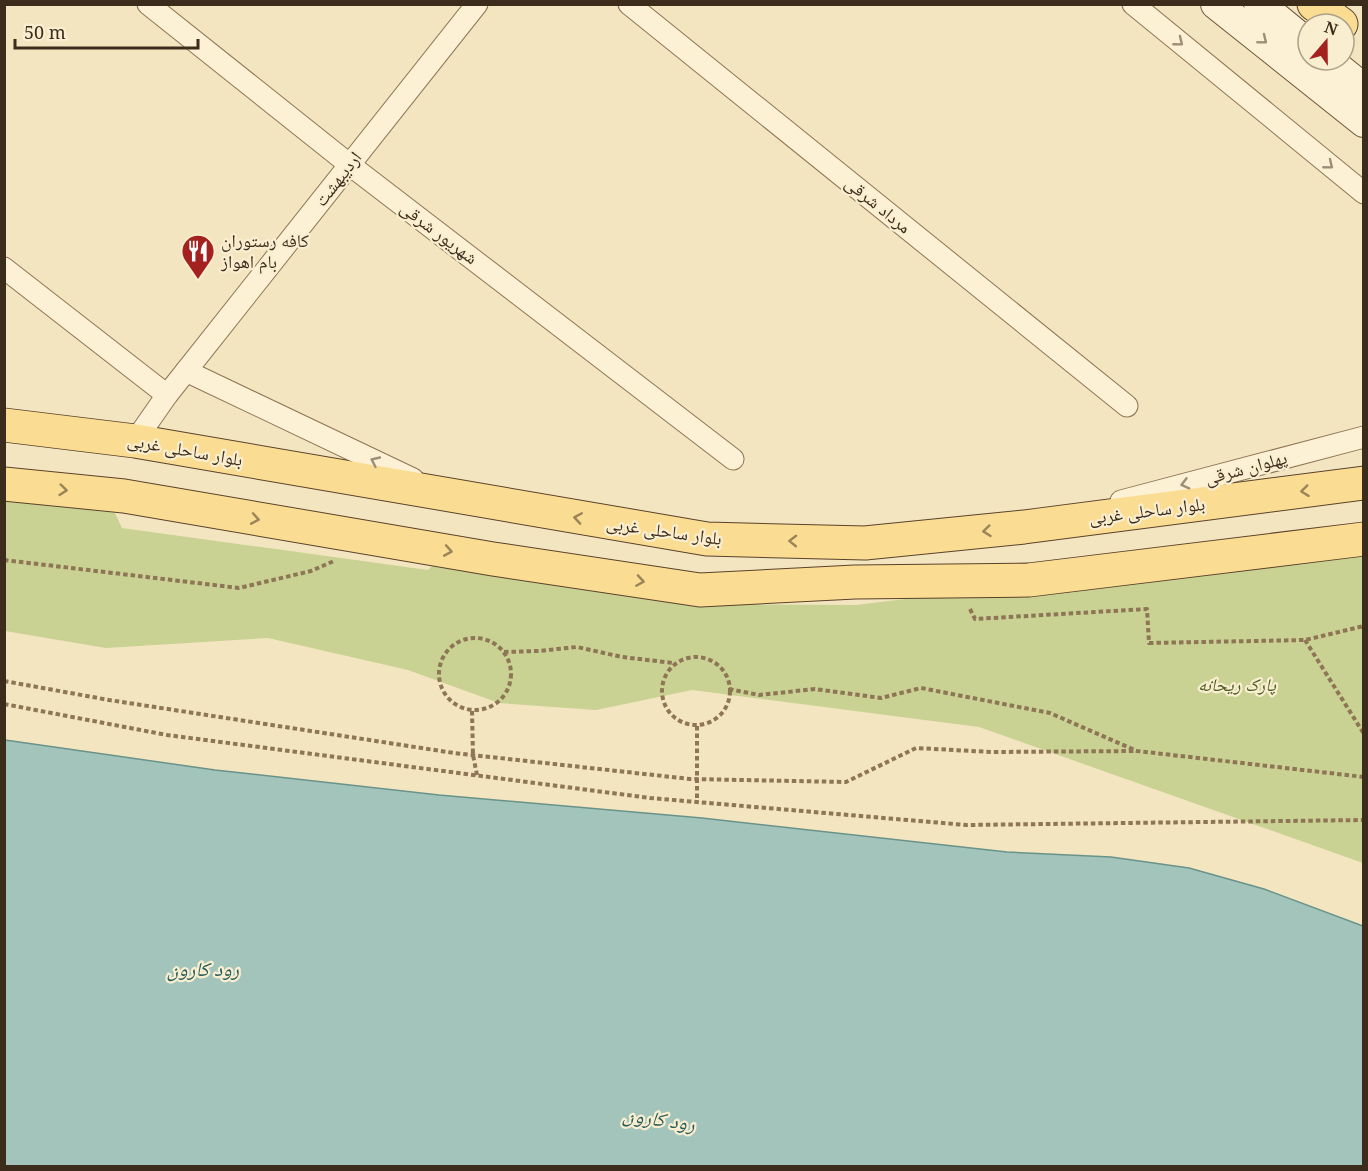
<svg xmlns="http://www.w3.org/2000/svg" width="1368" height="1171" viewBox="0 0 1368 1171" font-family="'Noto Serif','Noto Naskh Arabic',serif">
<style>
.green{fill:#c9d293}
.water{fill:#a3c4bb;stroke:#69938a;stroke-width:1.5}
.lines{fill:none;stroke-linecap:round;stroke-linejoin:round}
.street-casing{stroke:#8e7556;stroke-width:23}
.secondary-casing{stroke:#6f5639;stroke-width:32}
.primary-casing{stroke:#5b422a;stroke-width:35}
.path{stroke:#8e7556;stroke-width:4;stroke-dasharray:4.5 3;stroke-linecap:butt}
.street{stroke:#fcf1d4;stroke-width:21}
.secondary{stroke:#fcf1d4;stroke-width:30}
.primary{stroke:#fadd93;stroke-width:33}
.oneway{stroke:#9c8e78}
.oneway2{stroke:#9b8458}
.labels{text-anchor:middle;stroke-width:4.5;stroke-linejoin:round;paint-order:stroke}
.street-label{font-size:18px;fill:#3c2c1c;stroke:#f9eed0}
.poi-label{font-size:18px;fill:#3c2c1c;stroke:#f9eed0;text-anchor:start}
.park-label{font-size:18px;font-style:italic;fill:#4a5a20;stroke:#f9eed0}
.water-label{font-size:20px;font-style:italic;fill:#295d5b;stroke:#f9eed0}
</style>
<rect width="100%" height="100%" fill="#f3e5c0"/>
<path class="green" d="M4,499L115,513L122,528L428,570L439,559L682,604L856,605L1363,543V863L979,727L692,690L596,710L499,703L408,670L268,638L106,648L5,631Z"/>
<path class="water" d="M5,740L215,770L439,795L702,818L1007,852L1111,857L1189,868L1264,889L1363,926V1166H5Z"/>
<g class="lines">
<defs>
<g id="street">
<path d="M148,4L350,165L733,459"/>
<path d="M629,4L1127,406"/>
<path d="M1133,4L1364,193"/>
<path d="M4,268L167,395"/>
<path d="M186,371L413,479"/>
<path d="M135,441L167,395L477,4"/>
<path d="M1121,501L1364,437"/>
</g>
<g id="secondary">
<path d="M1216,4L1364,122"/>
<path d="M1259,4L1308,44"/>
<path d="M1328,60L1364,89"/>
</g>
<g id="primary">
<path d="M1314,4L1341,24"/>
<path d="M4,425L135,441L707,539L865,543L1024,527L1364,483"/>
<path d="M4,484L124,496L493,559L700,590L855,582L1029,580L1364,539"/>
</g>
</defs>
<use href="#street" class="street-casing"/>
<use href="#secondary" class="secondary-casing"/>
<use href="#primary" class="primary-casing"/>
<g class="path">
<path d="M4,560L239,588L311,571L334,561"/>
<path d="M970,609L975,619L1147,609L1149,643L1305,640L1364,626"/>
<circle cx="475" cy="674" r="36"/>
<path d="M1305,640L1364,734"/>
<path d="M504,652L538,651L577,647L622,657L673,663"/>
<circle cx="696" cy="691" r="34"/>
<path d="M4,681L109,700L454,753L690,779L846,782L916,748L991,752L1137,751"/>
<path d="M729,689L759,695L815,689L881,698L921,688L1050,713L1137,751L1364,777"/>
<path d="M4,704L167,735L650,798L966,825L1364,820"/>
<path d="M472,711L473,755L477,775"/>
<path d="M697,726V802"/>
</g>
<use href="#street" class="street"/>
<use href="#secondary" class="secondary"/>
<use href="#primary" class="primary"/>
</g>
<defs><path id="oneway-chevron" d="M-2-3.5L2.5 0L-2 3.5" fill="none" stroke-width="1.6" stroke-linecap="round" stroke-linejoin="round" transform="scale(1.5)"/></defs>
<g class="oneway">
<use href="#oneway-chevron" transform="translate(1263 40) rotate(39)"/>
<use href="#oneway-chevron" transform="translate(1179 42) rotate(39)"/>
<use href="#oneway-chevron" transform="translate(1329 165) rotate(39)"/>
<use href="#oneway-chevron" transform="translate(375 461) rotate(-155)"/>
<use href="#oneway-chevron" transform="translate(1185 484) rotate(165)"/>
</g>
<g class="oneway2">
<use href="#oneway-chevron" transform="translate(63 490) rotate(6)"/>
<use href="#oneway-chevron" transform="translate(1305 491) rotate(173)"/>
<use href="#oneway-chevron" transform="translate(578 518) rotate(-171)"/>
<use href="#oneway-chevron" transform="translate(255 519) rotate(10)"/>
<use href="#oneway-chevron" transform="translate(987 531) rotate(174)"/>
<use href="#oneway-chevron" transform="translate(793 541) rotate(-179)"/>
<use href="#oneway-chevron" transform="translate(448 551) rotate(10)"/>
<use href="#oneway-chevron" transform="translate(640 581) rotate(9)"/>
</g>
<defs>
<symbol id="restaurant-pin" viewBox="-11 -11 22 30"><path d="M0 17L-7.5 6A9.5 9.5 0 1 1 7.5 6Z" fill="#a3211f" stroke="#f9eed0"/><path d="M-5-6h1v4h1v-4h1v4h1v-4h1v5L-1.5 .5V6h-2V.5L-5-1ZM5-6V6H3V1.5H1.5Q1.5-4 5-6Z" fill="#fff"/></symbol>
</defs>
<g fill-rule="evenodd">
<use href="#restaurant-pin" x="179" y="232" width="38" height="52"/>
</g>
<g class="labels">
<g class="street-label">
<text transform="translate(338 179) rotate(-52)" y="6">اردیبهشت</text>
<text transform="translate(878 205) rotate(39)" y="6">مرداد شرقی</text>
<text transform="translate(439 233) rotate(37)" y="6">شهریور شرقی</text>
<text transform="translate(185 450) rotate(10)" y="6">بلوار ساحلی غربی</text>
<text transform="translate(1246 468) rotate(-15)" y="6">پهلوان شرقی</text>
<text transform="translate(1147 511) rotate(-7)" y="6">بلوار ساحلی غربی</text>
<text transform="translate(664 531) rotate(8)" y="6">بلوار ساحلی غربی</text>
</g>
<g class="poi-label">
<text x="221" y="247">کافه رستوران<tspan x="221" dy="21">بام اهواز</tspan></text>
</g>
<g class="park-label">
<text x="1237" y="691">پارک ریحانه</text>
</g>
<g class="water-label">
<text x="203" y="976">رود کارون</text>
<text transform="translate(659 1119) rotate(8)" y="7">رود کارون</text>
</g>
</g>
<rect width="1368" height="1171" fill="none" stroke="#3c2c1c" stroke-width="12"/>
<g transform="translate(1326 42) rotate(20)"><circle r="28" fill="#f9eed0" stroke="#ada088" stroke-width="1.5"/>
<path d="M0-4.5L10 22L0 15L-10 22Z" fill="#a3211f"/>
<text y="-9" font-size="16" font-weight="bold" text-anchor="middle" fill="#3c2c1c">N</text>
</g>
<path d="M15 39v9h183v-9" fill="none" stroke="#3c2c1c" stroke-width="3"/>
<text x="24" y="39" font-size="18" fill="#3c2c1c" stroke="#f9eed0" stroke-width="4.5" paint-order="stroke">50 m</text>
</svg>
